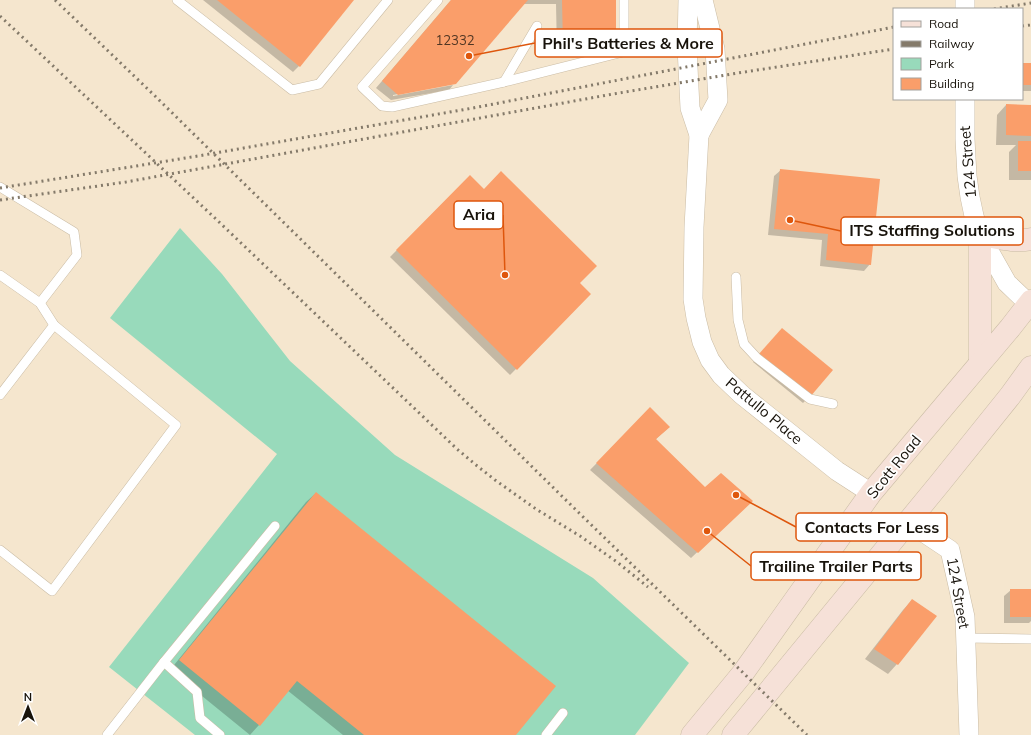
<svg xmlns="http://www.w3.org/2000/svg" width="1031" height="735" viewBox="0 0 1031 735" font-family="Mulish,sans-serif">
<style>
.green{fill:#98dabb}
.shadow{fill:#0003}
.building{fill:#fa9e6a}
.lines{fill:none;stroke-linecap:round;stroke-linejoin:round}
.lane-casing{stroke:#cabca5;stroke-width:10}
.street-casing{stroke:#cabca5;stroke-width:20}
.secondary-casing{stroke:#cabca5;stroke-width:23}
.lane{stroke:#fff;stroke-width:9}
.street{stroke:#fff;stroke-width:19}
.secondary{stroke:#f6e1d8;stroke-width:22}
.rail{stroke:#847a6a;stroke-width:3;stroke-dasharray:2 4;stroke-linecap:butt}
.labels{text-anchor:middle;stroke-width:3.5;stroke-linejoin:round;paint-order:stroke}
.number-label{font-size:13px;fill:#503623}
.street-label{font-size:15px;fill:#18130b;stroke:#fff}
.leader{fill:none;stroke:#de560c;stroke-width:1.5}
.callout-dot{fill:#de560c;stroke:#fff;stroke-width:1.5}
.callout{fill:#fff;stroke:#de560c;stroke-width:1.5}
.callout-label{font-size:16px;text-anchor:middle;font-weight:bold;fill:#18130b}
</style>
<rect width="100%" height="100%" fill="#f5e6ce"/>
<path class="green" d="M180,228L222,274L290,361L395,455L593,578L689,663L635,735H195L109,667L277,454L110,318Z"/>
<g class="shadow">
<path d="M203,0H353L299,66L293,72Z"/>
<path d="M451,0H615V45L609,52H557L556,4H523L456,83L393,95V96L453,85L449,90L391,100L376,88Z"/>
<rect x="1022" y="64" width="9" height="27"/>
<path d="M1006,105L1031,106V180H1009V152L1016,145H996L997,115Z"/>
<path d="M781,170L870,264L864,271L820,266L822,240L768,235L774,176Z"/>
<path d="M470,176L590,294L510,375L390,257Z"/>
<path d="M776,336L809,397L803,403L753,362Z"/>
<path d="M650,409L669,427L655,440L705,488L745,507L691,558L590,470Z"/>
<path d="M316,493L515,735H343L287,690L259,725L250,735L170,670L306,502Z"/>
<path d="M1011,590H1031V621L1029,623H1004V596Z"/>
<path d="M912,600L897,664L888,674L865,659L903,610Z"/>
</g>
<g class="building">
<path d="M217,0H354L300,67Z"/>
<path d="M451,0H528L456,84L398,95L382,81Z"/>
<path d="M562,0H616V46H563Z"/>
<rect x="1022" y="63" width="9" height="22"/>
<path d="M1006,104L1031,105V136L1006,135Z"/>
<rect x="1018" y="141" width="13" height="30"/>
<path d="M780,169L880,179L871,265L826,260L828,234L774,229Z"/>
<path d="M501,171L597,266L580,283L591,294L517,370L396,250L470,175L484,189Z"/>
<path d="M782,328L833,370L810,397L758,355Z"/>
<path d="M650,407L670,427L656,439L705,487L721,473L753,501L698,553L596,463Z"/>
<path d="M316,492L556,686L516,735H364L297,681L260,726L179,660Z"/>
<rect x="1010" y="589" width="21" height="28"/>
<path d="M912,599L937,616L898,665L874,649Z"/>
</g>
<g class="lines">
<defs>
<g id="lane">
<path d="M177,0L292,90L319,84L388,0"/>
<path d="M438,0L362,87L382,106L392,107L504,82L639,48L664,46L687,41"/>
<path d="M624,51V0"/>
<path d="M504,82L537,26"/>
<path d="M0,187L74,232L77,255L40,303"/>
<path d="M0,275L40,303L54,325L176,425L52,591L0,550"/>
<path d="M736,277L738,320L744,344L757,358L810,399L833,404"/>
<path d="M0,395L54,325"/>
<path d="M966,638L1031,639"/>
<path d="M107,735L164,662"/>
<path d="M220,735L200,718L197,692L164,662L275,526"/>
<path d="M546,735L563,713"/>
</g>
<g id="street">
<path d="M688,0L687,47L690,108L699,135L694,227L693,299L696,318L702,342L710,360L721,375L742,395L837,471L871,493"/>
<path d="M965,9V0"/>
<path d="M965,99V139L967,176L970,197L974,216L980,235L1007,283L1029,304"/>
<path d="M699,135L718,100L715,49L703,0"/>
<path d="M908,522L950,550L965,617L969,735"/>
</g>
<g id="secondary">
<path d="M980,363V235C994,237 1017,243 1031,239"/>
<path d="M692,735L743,673L871,493L1010,328L1031,301"/>
<path d="M733,735L940,483L1010,396L1031,367"/>
</g>
</defs>
<use href="#lane" class="lane-casing"/>
<use href="#street" class="street-casing"/>
<use href="#secondary" class="secondary-casing"/>
<use href="#lane" class="lane"/>
<use href="#street" class="street"/>
<use href="#secondary" class="secondary"/>
<g class="rail">
<path d="M55,0L155,96L574,508L807,735"/>
<path d="M994,9L1031,3"/>
<path d="M0,16L218,221L457,449L476,465L495,480L536,509L580,536L617,562L648,587"/>
<path d="M1022,26L1031,25"/>
<path d="M0,188L198,156L473,108L894,27"/>
<path d="M0,200L126,182L613,94L738,73L894,49"/>
</g>
</g>
<g class="labels">
<g class="number-label">
<text x="455" y="45">12332</text>
</g>
<g class="street-label">
<text transform="translate(968 162) rotate(-95)" y="5">124 Street</text>
<text transform="translate(764 411) rotate(40)" y="5">Pattullo Place</text>
<text transform="translate(894 467) rotate(-51)" y="5">Scott Road</text>
<text transform="translate(958 593) rotate(80)" y="5">124 Street</text>
</g>
</g>
<path class="leader" d="M469 56L535 43M505 275L503 215M790 220L841 231M736 495L796 527M707 531L751 566"/>
<g class="callout-dot">
<circle cx="469" cy="56" r="4"/>
<circle cx="505" cy="275" r="4"/>
<circle cx="790" cy="220" r="4"/>
<circle cx="736" cy="495" r="4"/>
<circle cx="707" cy="531" r="4"/>
</g>
<g class="callout">
<rect x="535" y="29" width="187" height="28" rx="4"/>
<rect x="454" y="201" width="49" height="28" rx="4"/>
<rect x="841" y="217" width="182" height="28" rx="4"/>
<rect x="796" y="513" width="151" height="28" rx="4"/>
<rect x="751" y="552" width="170" height="28" rx="4"/>
</g>
<g class="callout-label">
<text x="628" y="49">Phil's Batteries &amp; More</text>
<text x="479" y="220">Aria</text>
<text x="932" y="236">ITS Staffing Solutions</text>
<text x="872" y="533">Contacts For Less</text>
<text x="836" y="572">Trailine Trailer Parts</text>
</g>
<rect x="893" y="8" width="130" height="92" fill="#ffffff" stroke="#a3a19d"/>
<rect x="901" y="21" width="20" height="6" fill="#f6e1d8" stroke="#a3a19d"/>
<text x="929" y="28" font-size="12" fill="#18130b">Road</text>
<rect x="901" y="41" width="20" height="6" fill="#847a6a" stroke="#a3a19d"/>
<text x="929" y="48" font-size="12" fill="#18130b">Railway</text>
<rect x="901" y="58" width="20" height="12" fill="#98dabb" stroke="#a3a19d"/>
<text x="929" y="68" font-size="12" fill="#18130b">Park</text>
<rect x="901" y="78" width="20" height="12" fill="#fa9e6a" stroke="#a3a19d"/>
<text x="929" y="88" font-size="12" fill="#18130b">Building</text>
<g transform="translate(28 707)" stroke="#ffffff" stroke-width="3" paint-order="stroke">
<path d="M0-3L7 15L0 10L-7 15Z" fill="#18130b"/>
<text y="-6" font-size="11" font-weight="bold" text-anchor="middle" fill="#18130b">N</text>
</g>
</svg>
